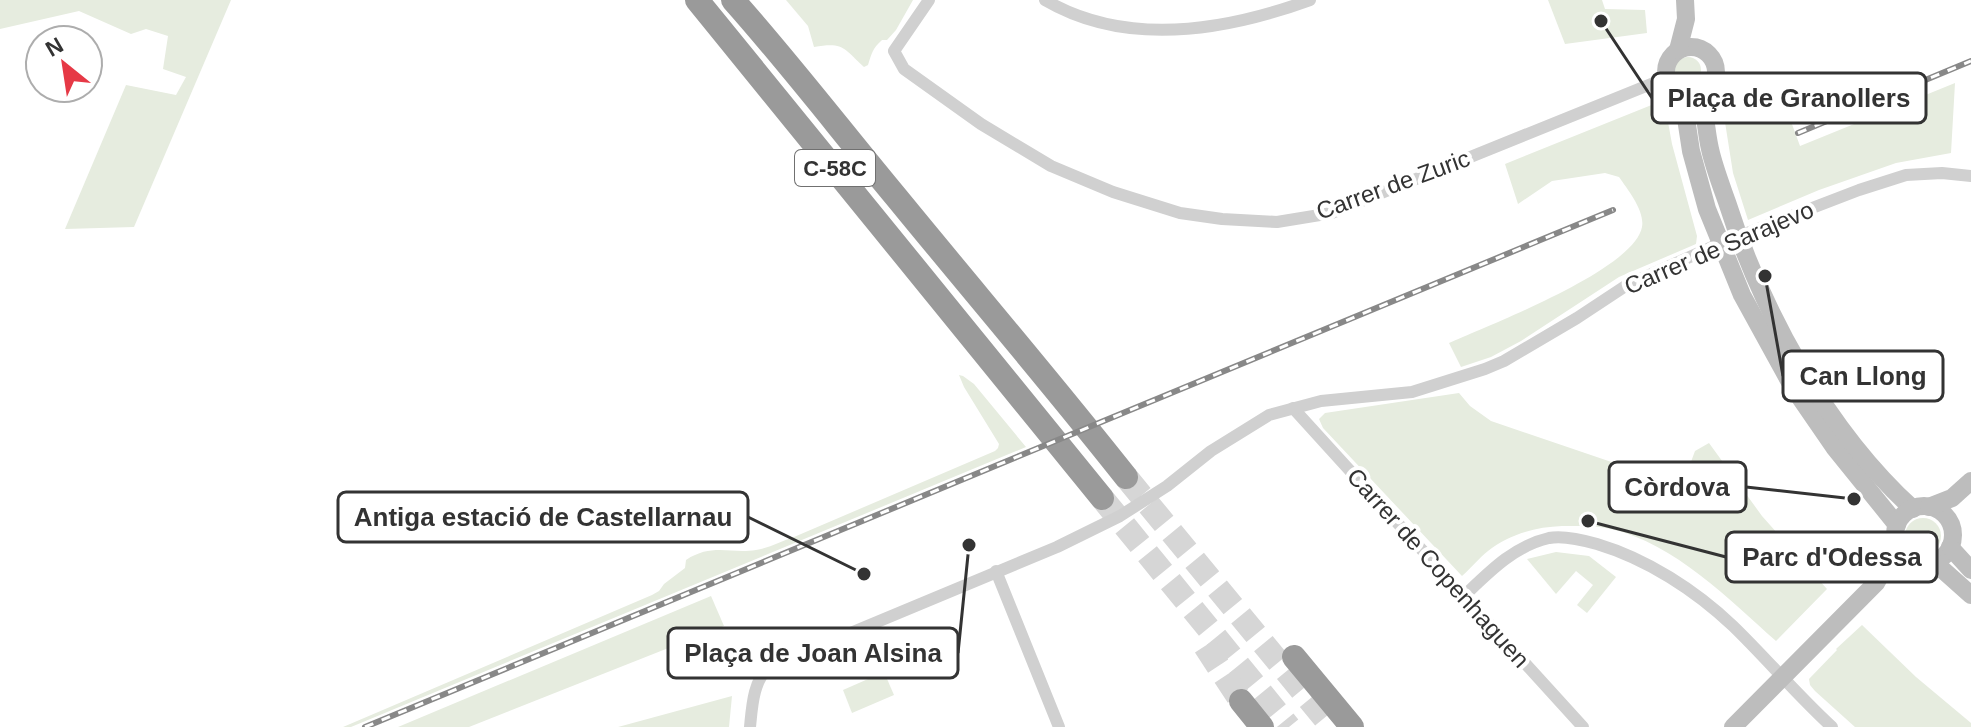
<svg xmlns="http://www.w3.org/2000/svg" width="1971" height="727" viewBox="0 0 1971 727" font-family="Arial,sans-serif">
<style>
.green{fill:#e6ecdf}
.lines{fill:none;stroke-linecap:round;stroke-linejoin:round}
.highway-tunnel{stroke:#d6d6d6;stroke-width:24;stroke-dasharray:24 12;stroke-linecap:butt}
.street{stroke:#d0d0d0;stroke-width:12}
.secondary{stroke:#bdbdbd;stroke-width:18}
.highway{stroke:#9a9a9a;stroke-width:24}
.rail-casing{stroke:#888;stroke-width:6}
.rail{stroke:#fff;stroke-width:3;stroke-dasharray:9;stroke-linecap:butt}
.labels{text-anchor:middle;stroke-width:8;stroke-linejoin:round;paint-order:stroke}
.shield{fill:#fff;stroke:#707070;stroke-width:2}
.shield-label{font-size:22px;font-weight:bold;fill:#333}
.street-label{font-size:24px;fill:#333;stroke:#fff}
.leader{fill:none;stroke:#333;stroke-width:3}
.callout-dot{fill:#333;stroke:#fff;stroke-width:3}
.callout{fill:#fff;stroke:#333;stroke-width:3}
.callout-label{font-size:26px;text-anchor:middle;font-weight:bold;fill:#333}
</style>
<rect width="100%" height="100%" fill="#fff"/>
<g class="green">
<path d="M0,0H231L134,227L65,229L126,85L176,95L186,77L163,69L168,36L146,29L131,34L79,11L0,29Z"/>
<path d="M786,0H913L896,30L887,40H882C872,49 872,53 868,65L864,67C843,48 844,42 814,47L808,26Z"/>
<path d="M1548,0H1602L1605,9L1645,10L1647,33L1565,44Z"/>
<circle cx="1688" cy="70" r="13"/>
<path d="M1770,73L1785,105L1800,146L1955,83L1951,153L1896,163L1819,190L1748,220L1733,173L1722,103L1734,86Z"/>
<path d="M1659,102L1668,122L1672,144L1697,236L1696,244L1619,277L1521,341L1491,357L1461,367L1449,343C1489,325 1634,270 1642,227C1645,211 1628,190 1619,177L1605,173L1552,181L1518,204L1505,164Z"/>
<path d="M959,375L963,376L974,384L1026,447L351,727H343L652,595L659,591L664,584L685,568L686,560C712,543 730,554 756,550C769,548 782,541 794,537L995,451L998,448L999,444L964,387Z"/>
<path d="M1459,393L1470,406L1491,421L1682,486L1695,451L1709,443L1762,516L1827,589L1776,641C1730,600 1674,543 1611,529C1596,525 1578,526 1562,526C1536,527 1509,534 1488,551C1479,558 1471,568 1462,576L1323,428L1319,419L1325,413Z"/>
<circle cx="1923" cy="536" r="18"/>
<path d="M1556,552L1589,556L1616,577L1587,613L1577,605L1593,585L1576,571L1556,594L1527,559Z"/>
<path d="M711,596L724,626L469,727H398Z"/>
<path d="M1862,625L1916,677L1971,723V727H1855L1815,691L1810,685L1809,679L1837,650L1836,649Z"/>
<path d="M884,672L894,695L852,713L843,690Z"/>
<path d="M732,696L729,727H618Z"/>
</g>
<g class="lines">
<g class="highway-tunnel">
<path d="M1126,477L1332,727"/>
<path d="M1102,498L1289,727"/>
<path d="M1205,646L1241,701"/>
</g>
<g class="street">
<path d="M929,0L894,51L904,69L981,124L1051,166L1113,192L1180,213L1222,219L1277,222L1332,213L1666,78"/>
<path d="M1045,0C1127,48 1225,31 1310,0"/>
<path d="M1293,408L1583,727"/>
<path d="M996,571L1059,727"/>
<path d="M1464,596C1489,572 1514,546 1549,538C1564,535 1583,540 1597,544C1647,559 1695,590 1733,626C1767,659 1797,695 1832,727"/>
<path d="M750,727C752,707 753,681 769,667L1057,547L1120,516L1167,486L1211,451L1269,415L1321,401L1412,392L1485,369L1504,361L1577,318L1627,285L1721,243L1859,190L1906,175L1942,173L1971,176"/>
</g>
<g class="secondary">
<circle cx="1691" cy="72" r="25"/>
<path d="M1678,50L1686,19L1685,0"/>
<path d="M1679,94L1685,112L1691,151L1707,209L1742,295L1792,386L1834,447L1897,525"/>
<path d="M1702,94C1705,113 1706,131 1710,149C1714,167 1721,185 1727,202C1762,312 1827,431 1913,509"/>
<circle cx="1924" cy="535" r="29"/>
<path d="M1929,507L1952,498L1971,481"/>
<path d="M1950,547L1971,570"/>
<path d="M1934,562L1971,595"/>
<path d="M1733,727L1876,583L1889,560L1896,542"/>
</g>
<g class="highway">
<path d="M697,0L1102,498"/>
<path d="M733,0C790,64 842,132 897,198C973,291 1051,382 1126,477"/>
<path d="M1294,657L1352,727"/>
<path d="M1241,701L1262,727"/>
</g>
<defs>
<g id="rail">
<path d="M1798,133L1971,61"/>
<path d="M365,727L1613,210"/>
</g>
</defs>
<use href="#rail" class="rail-casing"/>
<use href="#rail" class="rail"/>
</g>
<g class="labels">
<rect class="shield" x="795" y="150" width="80" height="36" rx="6"/>
<g class="shield-label">
<text x="835" y="176">C-58C</text>
</g>
<g class="street-label">
<text transform="translate(1393 185) rotate(-20)" y="8">Carrer de Zuric</text>
<text transform="translate(1719 248) rotate(-23)" y="8">Carrer de Sarajevo</text>
<text transform="translate(1438 568) rotate(48)" y="8">Carrer de Copenhaguen</text>
</g>
</g>
<path class="leader" d="M1601 21L1652 98M1765 276L1783 376M1854 499L1746 487M864 574L748 517M1588 521L1726 557M969 545L958 653"/>
<g class="callout-dot">
<circle cx="1601" cy="21" r="8"/>
<circle cx="1765" cy="276" r="8"/>
<circle cx="1854" cy="499" r="8"/>
<circle cx="864" cy="574" r="8"/>
<circle cx="1588" cy="521" r="8"/>
<circle cx="969" cy="545" r="8"/>
</g>
<g class="callout">
<rect x="1652" y="73" width="274" height="50" rx="8"/>
<rect x="1783" y="351" width="160" height="50" rx="8"/>
<rect x="1609" y="462" width="137" height="50" rx="8"/>
<rect x="338" y="492" width="410" height="50" rx="8"/>
<rect x="1726" y="532" width="211" height="50" rx="8"/>
<rect x="668" y="628" width="290" height="50" rx="8"/>
</g>
<g class="callout-label">
<text x="1789" y="107">Plaça de Granollers</text>
<text x="1863" y="385">Can Llong</text>
<text x="1677" y="496">Còrdova</text>
<text x="543" y="526">Antiga estació de Castellarnau</text>
<text x="1832" y="566">Parc d'Odessa</text>
<text x="813" y="662">Plaça de Joan Alsina</text>
</g>
<g transform="translate(64 64) rotate(330)"><circle r="38" fill="#ffffff" stroke="#adadad" stroke-width="2"/>
<path d="M0-6L14 30L0 20L-14 30Z" fill="#e63946"/>
<text y="-12" font-size="22" font-weight="bold" text-anchor="middle" fill="#333333">N</text>
</g>
</svg>
